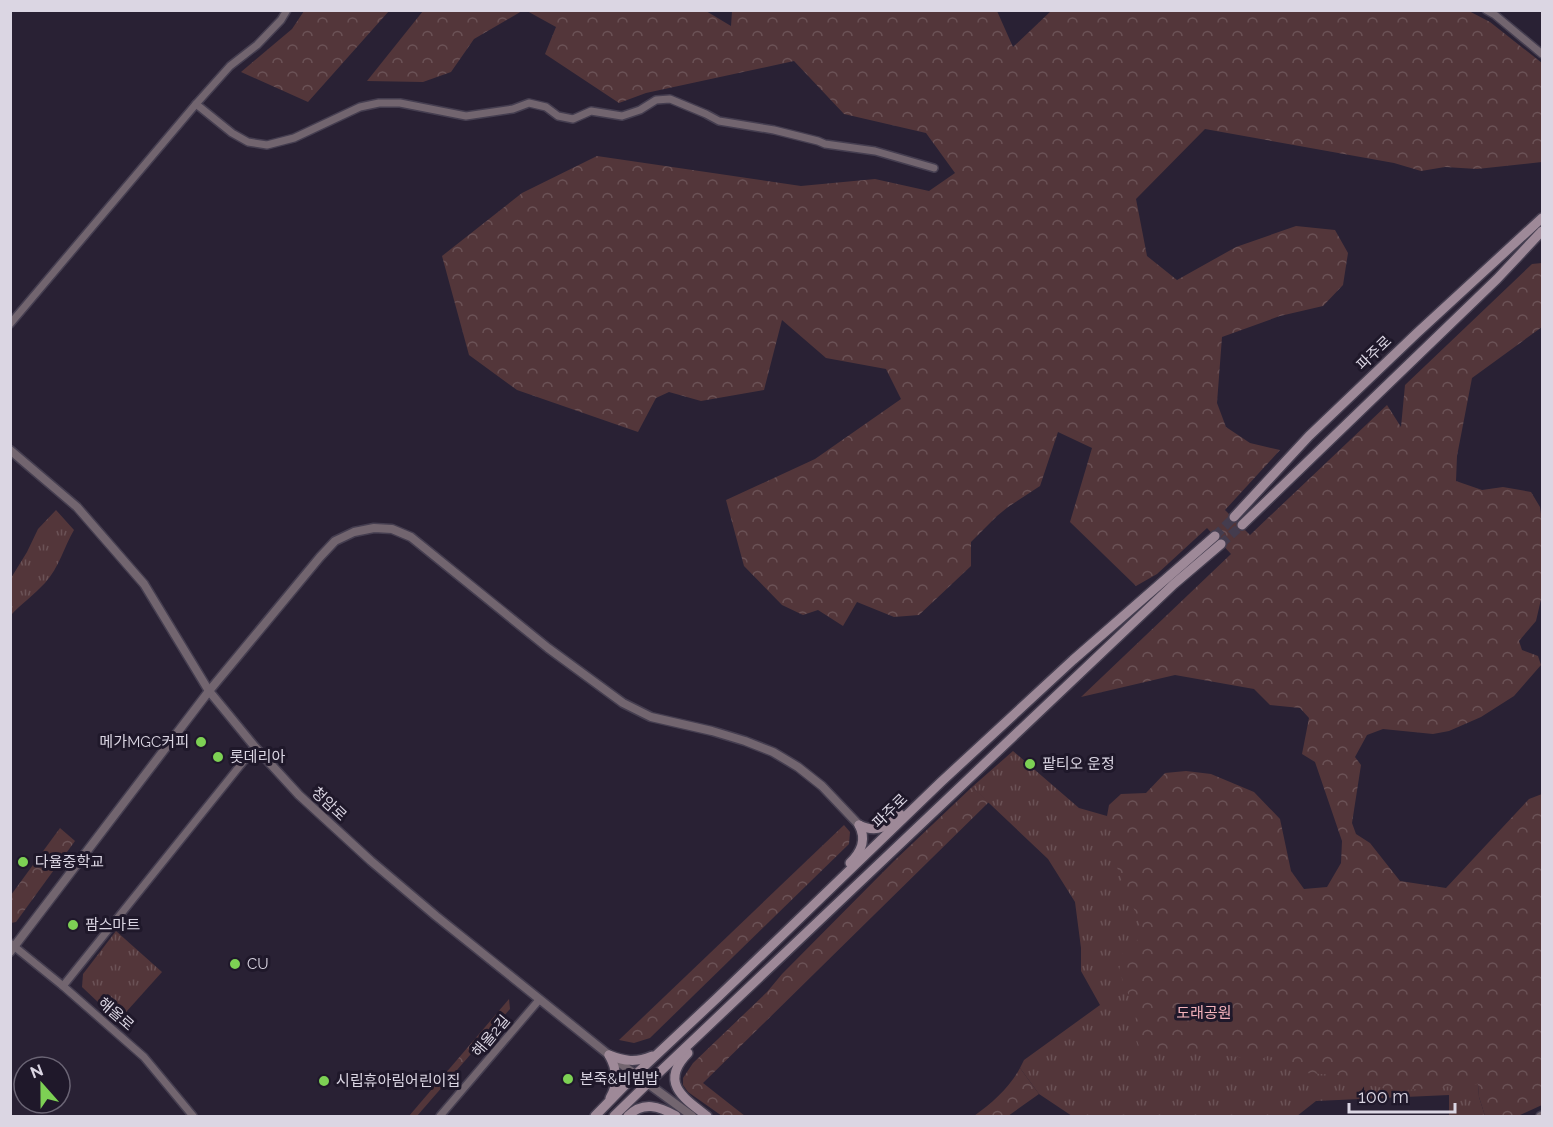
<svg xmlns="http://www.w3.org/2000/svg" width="1553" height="1127" viewBox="0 0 1553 1127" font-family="Raleway,'Noto Sans KR',sans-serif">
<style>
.grass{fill:url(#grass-tufts)}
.forest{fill:url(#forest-crowns)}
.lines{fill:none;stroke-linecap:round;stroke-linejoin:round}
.secondary-tunnel{stroke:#443c4e;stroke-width:9;stroke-dasharray:9 4.5;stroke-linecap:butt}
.minor-casing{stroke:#453e50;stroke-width:10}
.tertiary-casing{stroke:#453e50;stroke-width:11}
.secondary-casing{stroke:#453e50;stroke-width:12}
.minor{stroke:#72656f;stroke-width:7}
.tertiary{stroke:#72656f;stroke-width:8}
.secondary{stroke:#9e8998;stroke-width:9}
.poi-dot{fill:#7dd154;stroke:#1f182a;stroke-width:2}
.labels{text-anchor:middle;stroke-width:6;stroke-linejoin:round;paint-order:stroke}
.street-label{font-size:15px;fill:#dbd6e3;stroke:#1f182a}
.poi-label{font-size:15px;fill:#dbd6e3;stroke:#1f182a;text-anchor:start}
.park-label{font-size:15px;fill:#f4b2bb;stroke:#1f182a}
</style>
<defs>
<pattern id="grass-tufts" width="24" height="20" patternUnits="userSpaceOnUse" patternTransform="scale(1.5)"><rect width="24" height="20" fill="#53363a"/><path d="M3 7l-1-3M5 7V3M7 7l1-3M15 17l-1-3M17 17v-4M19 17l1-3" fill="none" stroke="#6b5256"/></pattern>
<pattern id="forest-crowns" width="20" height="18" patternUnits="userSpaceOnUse" patternTransform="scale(1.5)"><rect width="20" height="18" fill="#53363a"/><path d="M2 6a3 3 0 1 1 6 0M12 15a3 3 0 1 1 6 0" fill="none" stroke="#6b5256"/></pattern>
</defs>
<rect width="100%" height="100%" fill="#292134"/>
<g class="grass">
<path d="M56,510L74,530C64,547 59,568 45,583C34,595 21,604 11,615V578L27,552L38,529Z"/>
<path d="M1013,751L1079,808L1107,816L1478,1084L1479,1097L1485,1116H1449V1095L1316,1101L1297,1116H1072L1039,1094L1020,1068L1024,1060L1100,1005L1081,971V948L1075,902L1048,859L972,787Z"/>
<path d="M116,931L162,972L118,1021L82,987L83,974Z"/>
</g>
<g class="forest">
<path d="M1467,10L1490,22L1542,63V162L1477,169L1445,167L1421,171L1394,163L1205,129L1136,199L1147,256L1177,280L1236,247L1296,226L1335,230L1348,253L1343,285L1323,306L1280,316L1222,337L1217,403L1226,427L1250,443L1280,450L1225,510L1250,535L1387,405L1401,427L1405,385L1532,264L1542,263V327L1472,378L1457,456L1456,481L1482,490L1503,487L1531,492L1540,507L1542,521V595L1536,621L1519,641L1522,650L1538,656L1541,665L1514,696L1481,717L1449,731L1433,734L1383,729L1367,735L1355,757L1361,765L1352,823L1356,834L1370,843L1400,881L1446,888L1529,799L1542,794V1105L1518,1116H1485L1479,1097L1478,1084L1395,1091L1370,1085L1337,1075L1306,1073L1291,1069L1288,1063L1268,1056L1260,1060L1216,1054L1171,1050L1153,1053L1139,1046L1135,1035L1136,1011L1125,987L1119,970L1123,953L1144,934L1108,845L1111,831L1107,816L1109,805L1121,794L1146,793L1165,773L1186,771L1211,774L1254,792L1280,819L1291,871L1304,889L1327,887L1341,863L1342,841L1315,762L1302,754L1309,718L1300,708L1270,705L1254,689L1175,675L1081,697L1231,554L1207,528L1157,574L1136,586L1070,522L1092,448L1058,432L1040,486L1008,507L997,516L971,542V566L919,615L894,617L857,602L843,626L818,610L803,615L782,605L744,566L726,500L815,459L901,399L886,369L826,358L782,320L764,390L701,401L669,392L656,398L638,432L517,390L469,355L442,256L522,193L597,156L801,186L875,179L929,191L955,173L926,133L844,114L794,61L646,93L619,103L545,54L556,27L527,11H706L731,26L732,11H997L1013,47L1051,11Z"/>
<path d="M304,11H389L308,102L241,72L292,29Z"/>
<path d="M423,11L424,10L522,11L474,39L451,72L423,82L367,81Z"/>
<path d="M972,787L989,802L703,1083L745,1116H722L688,1092L683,1085V1078L693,1063L767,992L782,974L894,861Z"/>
<path d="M844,825L850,832L849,844L650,1038L634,1043L619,1040Z"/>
<path d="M60,828L75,841L16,922L11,923V895Z"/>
<path d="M509,999L510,1009L417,1116H409Z"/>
<path d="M1020,1068L1039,1094L1008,1116H974C992,1103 1009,1088 1020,1068Z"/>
</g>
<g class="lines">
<g class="secondary-tunnel">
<path d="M1215,536L1234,517"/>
<path d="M1221,544L1242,525"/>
</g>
<defs>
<g id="minor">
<path d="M1486,10L1495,15L1542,54"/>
<path d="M196,104L232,133L248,142L267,145L294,138L360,107L379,103H400L466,116L513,109L529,103L546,107L558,116L573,119L591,111L622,116L640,110L656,100L670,99L706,114L719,121L774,130L818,141L825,144L875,151L934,168"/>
<path d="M10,324L196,104L230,66L257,45L281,20L287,10"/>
<path d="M10,943L63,986L144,1057L193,1116"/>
<path d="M63,986L255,747"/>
<path d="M440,1116L539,1000"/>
<path d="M1540,1116L1542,1115"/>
</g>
<g id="tertiary">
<path d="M10,450L77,507L144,584L209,691L255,747L299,795L371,861L436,916L609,1055L692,1116"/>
<path d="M10,952L209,691L320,557L335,541L354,532L374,528L392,529L411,537L548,648L623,703L651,717L712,731L745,741L773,752L798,767L822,786L859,825"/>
</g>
<g id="secondary">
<path d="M1234,517L1309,436L1417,333L1542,218"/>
<path d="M1242,525L1497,279L1542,231"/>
<path d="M859,825C878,834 887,826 900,814"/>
<path d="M850,863C861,852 867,840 859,825"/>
<path d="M688,1053C659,1082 683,1098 707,1116"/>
<path d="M609,1055C624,1061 636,1063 652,1056"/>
<path d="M609,1055C617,1069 619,1083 610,1098"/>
<path d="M595,1116L635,1075L716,999L941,782L1073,660L1215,536"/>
<path d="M614,1116L647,1084L1174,584L1221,544"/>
<path d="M628,1116C643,1101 659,1106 676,1116"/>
</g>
</defs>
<use href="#minor" class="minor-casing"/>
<use href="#tertiary" class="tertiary-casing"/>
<use href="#secondary" class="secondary-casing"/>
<use href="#minor" class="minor"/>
<use href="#tertiary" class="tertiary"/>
<use href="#secondary" class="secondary"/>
</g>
<g class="poi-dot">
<circle cx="201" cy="742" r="6"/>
<circle cx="218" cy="757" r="6"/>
<circle cx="1030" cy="764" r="6"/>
<circle cx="23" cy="862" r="6"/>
<circle cx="73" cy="925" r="6"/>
<circle cx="235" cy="964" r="6"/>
<circle cx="568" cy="1079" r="6"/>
<circle cx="324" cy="1081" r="6"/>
</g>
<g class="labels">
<g class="street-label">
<text transform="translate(1374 353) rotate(-44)" y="5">파주로</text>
<text transform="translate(329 804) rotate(43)" y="5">청암로</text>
<text transform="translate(890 811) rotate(-44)" y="5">파주로</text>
<text transform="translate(116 1014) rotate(41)" y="5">해올로</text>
<text transform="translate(491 1036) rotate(-50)" y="5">해올2길</text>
</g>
<g class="poi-label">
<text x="189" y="747" text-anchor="end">메가MGC커피</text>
<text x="230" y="762">롯데리아</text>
<text x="1042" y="769">팥티오 운정</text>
<text x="35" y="867">다율중학교</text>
<text x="85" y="930">팜스마트</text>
<text x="247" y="969">CU</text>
<text x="580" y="1084">본죽&amp;비빔밥</text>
<text x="336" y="1086">시립휴아림어린이집</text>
</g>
<g class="park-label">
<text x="1204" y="1018">도래공원</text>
</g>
</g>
<rect width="1553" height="1127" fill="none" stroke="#dbd6e3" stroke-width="24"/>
<g transform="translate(42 1085) rotate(339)"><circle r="28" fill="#1f182a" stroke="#6a6474" stroke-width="1.5"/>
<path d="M0-4.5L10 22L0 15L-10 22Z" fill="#7dd154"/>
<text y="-9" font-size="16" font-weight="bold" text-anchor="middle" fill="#dbd6e3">N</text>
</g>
<path d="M1349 1103v9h106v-9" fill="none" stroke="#dbd6e3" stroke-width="3"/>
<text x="1358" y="1103" font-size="18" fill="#dbd6e3" stroke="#1f182a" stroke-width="4.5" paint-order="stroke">100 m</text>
</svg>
